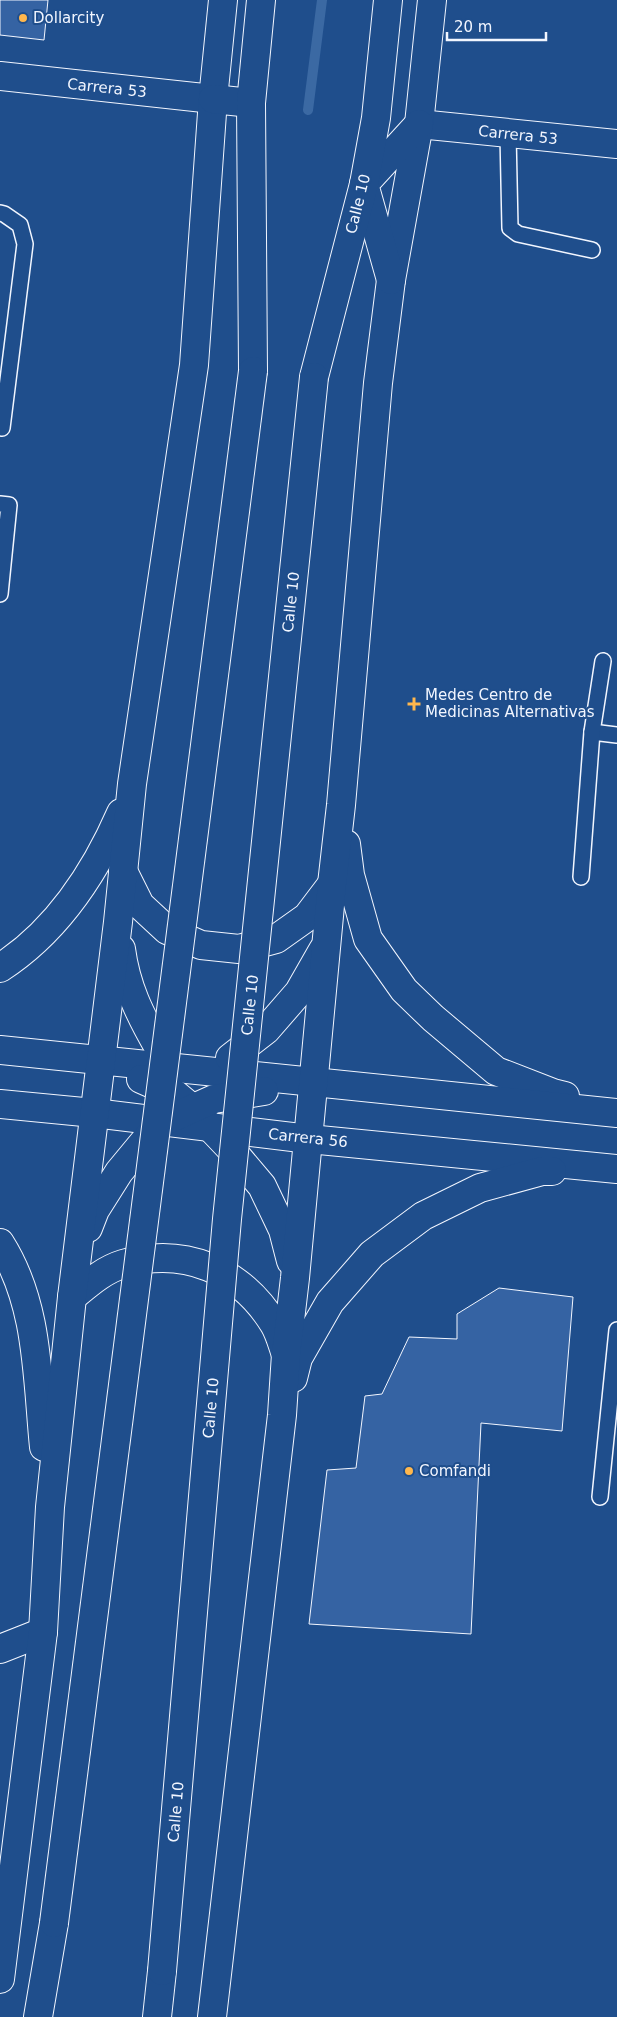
<svg xmlns="http://www.w3.org/2000/svg" width="617" height="2017" viewBox="0 0 617 2017" font-family="'DejaVu Sans',sans-serif">
<style>
.lines{fill:none;stroke-linecap:round;stroke-linejoin:round}
.stream{stroke:#3b69a3;stroke-width:10}
.building{fill:#3563a3;stroke:#f2f6ff}
.service-casing{stroke:#f2f6ff;stroke-width:18}
.minor-casing{stroke:#f2f6ff;stroke-width:30}
.tertiary-casing{stroke:#f2f6ff;stroke-width:30}
.primary-casing{stroke:#f2f6ff;stroke-width:30}
.service{stroke:#1f4e8c;stroke-width:15}
.minor{stroke:#1f4e8c;stroke-width:28}
.tertiary{stroke:#1f4e8c;stroke-width:28}
.primary{stroke:#1f4e8c;stroke-width:28}
.primary-bridge-casing{stroke:#f2f6ff;stroke-width:30;stroke-linecap:butt}
.primary-bridge{stroke:#1f4e8c;stroke-width:28}
.poi-dot{fill:#ffb74d;stroke:#1f4e8c;stroke-width:2}
.labels{text-anchor:middle;stroke-width:4;stroke-linejoin:round;paint-order:stroke}
.poi-label{font-size:15px;fill:#f2f6ff;stroke:#1f4e8c;text-anchor:start}
.street-label{font-size:15px;fill:#f2f6ff;stroke:#1f4e8c}
</style>
<rect width="100%" height="100%" fill="#1f4e8c"/>
<g class="lines">
<path class="stream" d="M308,110L322,0"/>
</g>
<g class="building">
<path d="M0,0H48L44,40L0,35Z"/>
<path d="M499,1288L573,1297L562,1431L481,1423L471,1634L309,1624L327,1470L356,1468L365,1396L382,1394L409,1337L457,1339V1314Z"/>
</g>
<g class="lines">
<defs>
<g id="service">
<path d="M508,134L510,228L518,234L592,250"/>
<path d="M0,213L4,214L20,225L25,244L2,428"/>
<path d="M0,504L9,505L0,594"/>
<path d="M592,732L617,735"/>
<path d="M581,877L592,732L603,661"/>
<path d="M600,1497L617,1330"/>
</g>
<g id="minor">
<path d="M0,76L213,99"/>
<path d="M419,124L617,144"/>
<path d="M0,1649L43,1632"/>
</g>
<g id="tertiary">
<path d="M346,844L350,875L368,939L404,990L433,1018L496,1071L553,1093L565,1096"/>
<path d="M123,871L140,905L167,930L201,945L239,949L276,939L307,917L332,884"/>
<path d="M121,949C126,987 140,1015 159,1048C163,1055 168,1065 175,1070"/>
<path d="M0,968C57,931 94,875 121,813"/>
<path d="M0,1050L617,1113"/>
<path d="M230,1058L266,1030L299,992L323,950"/>
<path d="M141,1079L175,1094L193,1109L230,1148L262,1186L283,1230L291,1261"/>
<path d="M0,1104L94,1113L309,1139L617,1169"/>
<path d="M88,1228L95,1210L119,1172L148,1137L165,1121L214,1099L264,1091"/>
<path d="M0,1243C39,1304 37,1378 44,1447"/>
<path d="M72,1297C87,1285 103,1270 123,1264C184,1246 241,1270 274,1324C279,1332 282,1343 285,1352"/>
<path d="M293,1378L298,1358L330,1302L372,1254L423,1216L480,1188L542,1171H552"/>
<path d="M0,1979L43,1632L50,1507L72,1297L118,922L132,784L194,365L213,99L223,0"/>
<path d="M212,2017L282,1415L286,1354L295,1278L332,884L341,805L378,383L391,280L419,124L432,0"/>
</g>
<g id="primary">
<path d="M213,99L251,103"/>
<path d="M391,280L364,184L419,124"/>
<path d="M253,371L251,103L261,0"/>
<path d="M314,377L364,184L376,118L388,0"/>
<path d="M38,2017L54,1923"/>
<path d="M157,2017L162,1971"/>
</g>
</defs>
<use href="#service" class="service-casing"/>
<use href="#minor" class="minor-casing"/>
<use href="#tertiary" class="tertiary-casing"/>
<use href="#primary" class="primary-casing"/>
<use href="#service" class="service"/>
<use href="#minor" class="minor"/>
<use href="#tertiary" class="tertiary"/>
<use href="#primary" class="primary"/>
<defs>
<g id="primary-bridge">
<path d="M54,1923L253,371"/>
<path d="M162,1971L227,1219L314,377"/>
</g>
</defs>
<use href="#primary-bridge" class="primary-bridge-casing"/>
<use href="#primary-bridge" class="primary-bridge"/>
</g>
<g class="poi-dot">
<circle cx="23" cy="18" r="5"/>
<path d="M411.5 696.5h5v5h5v5h-5v5h-5v-5h-5v-5h5z"/>
<circle cx="409" cy="1471" r="5"/>
</g>
<g class="labels">
<g class="poi-label">
<text x="33" y="23">Dollarcity</text>
<text x="425" y="700">Medes Centro de<tspan x="425" dy="17">Medicinas Alternativas</tspan></text>
<text x="419" y="1476">Comfandi</text>
</g>
<g class="street-label">
<text transform="translate(107 88) rotate(6)" y="5">Carrera 53</text>
<text transform="translate(518 135) rotate(6)" y="5">Carrera 53</text>
<text transform="translate(358 204) rotate(-76)" y="5">Calle 10</text>
<text transform="translate(291 602) rotate(-84)" y="5">Calle 10</text>
<text transform="translate(250 1005) rotate(-84)" y="5">Calle 10</text>
<text transform="translate(308 1138) rotate(6)" y="5">Carrera 56</text>
<text transform="translate(211 1408) rotate(-85)" y="5">Calle 10</text>
<text transform="translate(176 1812) rotate(-85)" y="5">Calle 10</text>
</g>
</g>
<path d="M447 32v8h99v-8" fill="none" stroke="#f2f6ff" stroke-width="2.5"/>
<text x="454" y="32" font-size="15" fill="#f2f6ff" stroke="#1f4e8c" stroke-width="4" paint-order="stroke">20 m</text>
</svg>
